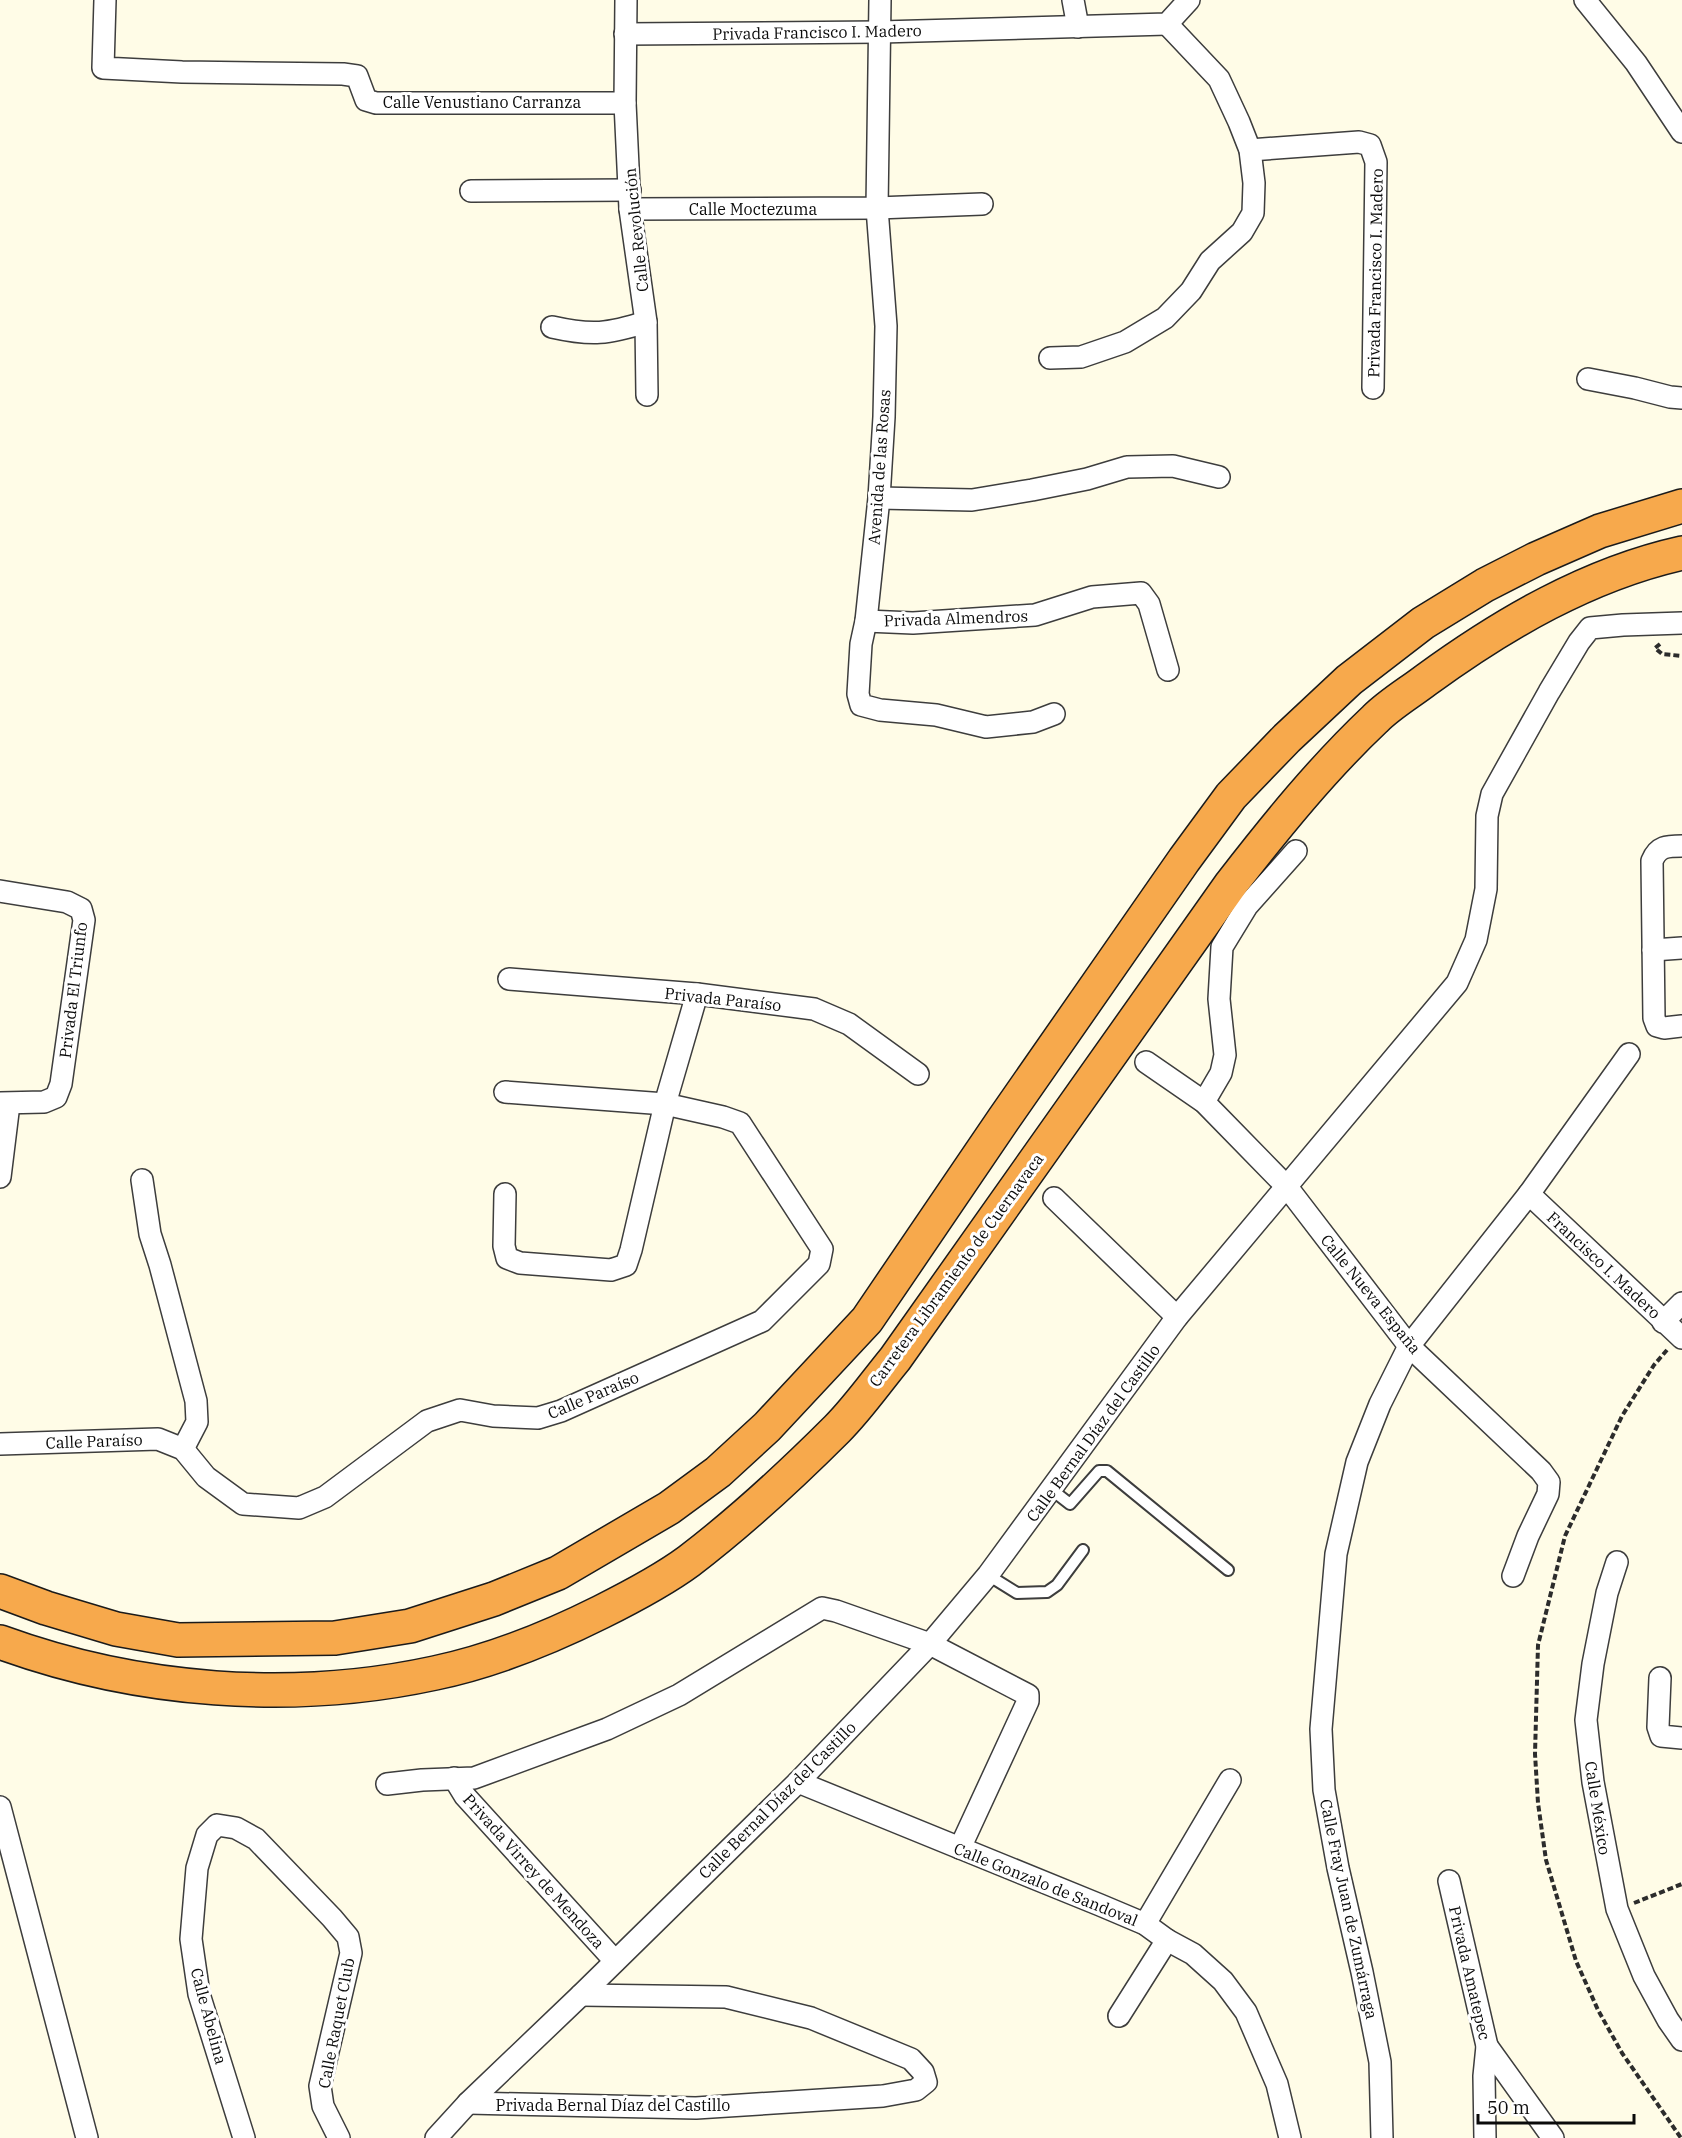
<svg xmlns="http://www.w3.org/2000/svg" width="1682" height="2138" viewBox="0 0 1682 2138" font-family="'IBM Plex Serif',serif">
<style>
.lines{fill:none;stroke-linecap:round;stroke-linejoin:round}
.lane-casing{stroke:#3d3d3d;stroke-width:14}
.street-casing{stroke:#3d3d3d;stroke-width:24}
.highway-casing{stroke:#1b1b1b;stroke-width:36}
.path{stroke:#2c2c2c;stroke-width:4;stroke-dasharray:6 3;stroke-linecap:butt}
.lane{stroke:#fff;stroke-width:10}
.street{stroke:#fff;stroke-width:21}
.highway{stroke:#f7a94c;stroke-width:33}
.labels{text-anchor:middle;stroke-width:6;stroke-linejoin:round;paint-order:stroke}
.street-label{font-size:16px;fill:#0a0a0a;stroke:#fff}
</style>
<rect width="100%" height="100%" fill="#fffce7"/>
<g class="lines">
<defs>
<g id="lane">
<path d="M1052,1490L1070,1504L1099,1471H1107L1228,1570"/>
<path d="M988,1575L1017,1593L1047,1592L1057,1585L1083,1550"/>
</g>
<g id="street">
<path d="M105,0L103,68L182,72L343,74L357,76L366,100L376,103H625"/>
<path d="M626,0L625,103L630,209L646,322L647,395"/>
<path d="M880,0L877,208L886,326L884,417L879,498L866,621L861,644L858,694L861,705L880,710L936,715L986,727L1033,722L1054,714"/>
<path d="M1073,0L1078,27"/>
<path d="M1585,0L1636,63L1682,132"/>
<path d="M625,34L881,32L1167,24L1189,0"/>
<path d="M1250,150L1359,142L1370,145L1376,162L1373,388"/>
<path d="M471,191L630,190"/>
<path d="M630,209L877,208L982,204"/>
<path d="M552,327C592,336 608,334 646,322"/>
<path d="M1050,358L1081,357L1125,342L1165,318L1191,291L1210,261L1242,232L1253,213L1254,183L1250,150L1239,122L1219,79L1167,24"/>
<path d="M1588,379L1635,388L1670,397L1682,398"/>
<path d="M879,498L972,500L1032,490L1087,479L1127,467L1173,466L1219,477"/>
<path d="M866,621L913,623L1035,615L1092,597L1141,593L1149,604L1168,670"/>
<path d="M1682,846C1667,846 1658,846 1652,861L1654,1018L1657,1026L1664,1028L1682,1026"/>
<path d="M0,891L67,902L81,909L84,920L61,1084L56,1097L44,1102L0,1103"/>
<path d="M1653,950L1682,948"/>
<path d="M509,979L697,994L814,1009L849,1024L918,1074"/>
<path d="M1146,1062L1204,1102L1287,1187L1409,1346L1541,1471L1549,1482L1548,1494L1528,1536L1513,1576"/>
<path d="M1204,1102L1221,1073L1225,1055L1219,999L1222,947L1247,906L1296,851"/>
<path d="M0,1177L9,1104"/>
<path d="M142,1180L150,1234L160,1265L196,1401L197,1422L183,1449"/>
<path d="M505,1194L504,1246L507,1258L520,1263L611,1270L626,1265L631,1250L665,1104L697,994"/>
<path d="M1529,1194L1682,1338"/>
<path d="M1054,1198L1177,1317"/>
<path d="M1663,1322L1682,1303"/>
<path d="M0,1444L158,1439L183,1449L206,1477L243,1504L299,1508L325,1497L427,1421L460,1410L493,1416L538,1418L561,1411L762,1321L819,1264L822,1249L740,1123L723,1117L665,1104L505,1092"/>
<path d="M1617,1562L1607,1593L1593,1664L1586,1720L1593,1782L1617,1909L1644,1976L1668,2020L1682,2040"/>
<path d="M1660,1678L1658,1727L1661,1736L1682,1738"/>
<path d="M454,1778L465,1796L615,1961"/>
<path d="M798,1782L1100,1905L1145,1924L1167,1940L1193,1954L1223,1981L1246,2012L1277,2084L1290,2138"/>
<path d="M387,1784L422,1780L474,1778L607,1729L679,1695L822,1608L836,1611L930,1644L1028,1695V1701L960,1848"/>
<path d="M0,1807L87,2138"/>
<path d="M1449,1881L1487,2046L1484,2076L1485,2138"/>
<path d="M1145,1924L1230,1780"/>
<path d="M1119,2016L1167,1940"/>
<path d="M1487,2046L1553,2138"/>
<path d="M468,2103L696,2108L883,2096L916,2090L926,2082L923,2072L911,2059L811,2018L726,1997L581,1995"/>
<path d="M244,2138L199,1994L191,1939L197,1868L207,1835L217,1825L236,1828L256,1839L332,1918L348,1937L351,1953L320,2086L323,2106L339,2138"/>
<path d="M436,2138L468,2103L581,1995L798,1782L930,1644L988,1575L1177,1317L1457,983L1476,940L1486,889L1487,816L1492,794L1549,692L1579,642L1590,628L1623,625L1682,623"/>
<path d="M1382,2138L1380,2062L1362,1972L1338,1868L1324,1790L1321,1729L1336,1554L1357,1462L1380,1404L1409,1346L1529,1194L1629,1054"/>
</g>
<g id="highway">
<path d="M0,1591L46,1608L116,1629L178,1640L335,1638L410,1626L494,1599L558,1573L669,1508L718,1472L767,1427L867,1320L1003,1120L1184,860L1231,796L1287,738L1349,680L1423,623L1485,585L1536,559L1600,531L1682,506"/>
<path d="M0,1642C137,1692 292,1704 435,1673C492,1661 549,1638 601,1612C631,1597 662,1581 689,1561C740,1522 791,1475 837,1429C858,1408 876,1382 895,1359L1231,884C1276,826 1322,769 1375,719C1390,704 1409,693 1426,680C1503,624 1588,574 1682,553"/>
</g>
</defs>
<use href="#lane" class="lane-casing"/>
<use href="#street" class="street-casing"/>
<use href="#highway" class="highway-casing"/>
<g class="path">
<path d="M1660,644L1655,648L1662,654L1682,656"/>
<path d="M1667,1350L1654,1365L1622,1416L1565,1536L1538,1645L1535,1754L1538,1803L1546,1860L1576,1961L1598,2010L1622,2053L1681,2138"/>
<path d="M1634,1903L1682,1884"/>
</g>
<use href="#lane" class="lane"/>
<use href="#street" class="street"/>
<use href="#highway" class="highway"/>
</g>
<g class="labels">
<g class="street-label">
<text transform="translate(817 32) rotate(-1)" y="6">Privada Francisco I. Madero</text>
<text x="482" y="108">Calle Venustiano Carranza</text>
<text x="753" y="215">Calle Moctezuma</text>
<text transform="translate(636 230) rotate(-96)" y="6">Calle Revolución</text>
<text transform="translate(1375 273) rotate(-89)" y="6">Privada Francisco I. Madero</text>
<text transform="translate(879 467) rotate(-86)" y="6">Avenida de las Rosas</text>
<text transform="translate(956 618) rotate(-2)" y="6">Privada Almendros</text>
<text transform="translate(73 990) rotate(-83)" y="6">Privada El Triunfo</text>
<text transform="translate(723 999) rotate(6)" y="6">Privada Paraíso</text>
<text transform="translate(1604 1265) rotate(43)" y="6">Francisco I. Madero</text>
<text transform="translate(956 1270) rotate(-54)" y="6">Carretera Libramiento de Cuernavaca</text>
<text transform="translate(1371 1294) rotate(51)" y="6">Calle Nueva España</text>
<text transform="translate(593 1395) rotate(-23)" y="6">Calle Paraíso</text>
<text transform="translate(1093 1433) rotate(-54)" y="6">Calle Bernal Díaz del Castillo</text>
<text transform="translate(94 1441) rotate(-2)" y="6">Calle Paraíso</text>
<text transform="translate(777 1800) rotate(-45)" y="6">Calle Bernal Díaz del Castillo</text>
<text transform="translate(1598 1808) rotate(81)" y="6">Calle México</text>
<text transform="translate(534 1871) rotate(48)" y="6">Privada Virrey de Mendoza</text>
<text transform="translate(1046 1884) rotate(22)" y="6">Calle Gonzalo de Sandoval</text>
<text transform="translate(1349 1909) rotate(78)" y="6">Calle Fray Juan de Zumárraga</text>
<text transform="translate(1470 1973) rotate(77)" y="6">Privada Amatepec</text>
<text transform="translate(209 2016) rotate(75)" y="6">Calle Abelina</text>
<text transform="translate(336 2023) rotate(-79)" y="6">Calle Raquet Club</text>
<text x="613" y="2111">Privada Bernal Díaz del Castillo</text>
</g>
</g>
<path d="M1478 2114v9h156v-9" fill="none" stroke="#0a0a0a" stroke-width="3"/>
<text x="1487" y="2114" font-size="18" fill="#0a0a0a" stroke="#ffffff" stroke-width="4.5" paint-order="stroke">50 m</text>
</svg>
